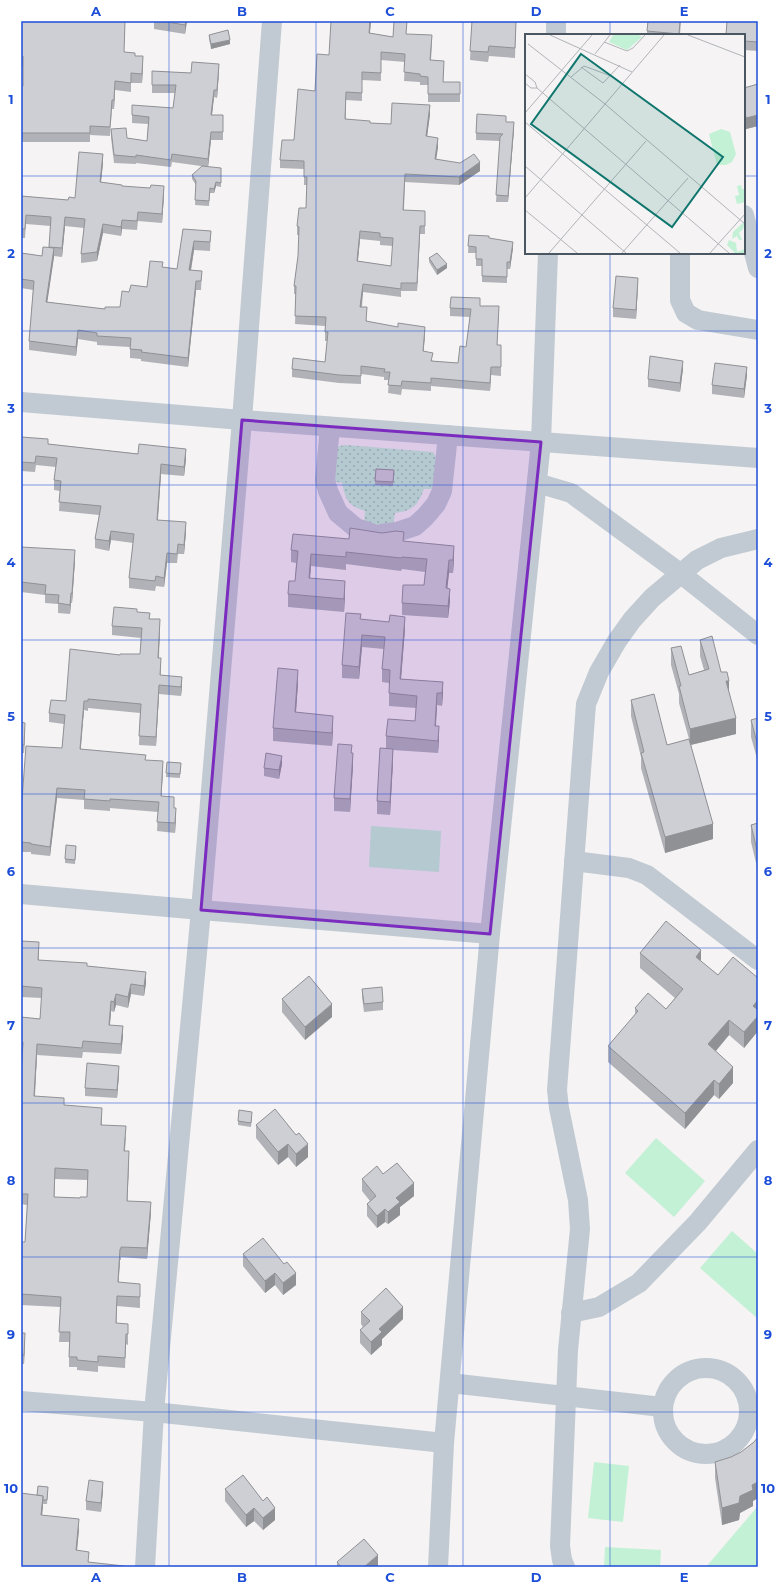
<svg xmlns="http://www.w3.org/2000/svg" width="779" height="1588" viewBox="0 0 779 1588" font-family="Montserrat,sans-serif">
<style>
.green{fill:url(#green-dots)}
.pitch{fill:#c3f1d5}
.lines{fill:none;stroke-linecap:round;stroke-linejoin:round}
.minor{stroke:#c1cad2;stroke-width:20}
.wall{fill:#b0b2b7;fill-rule:evenodd}
.shaded-wall{fill:#909195}
.building{fill:#cdcfd5;stroke:#909195;fill-rule:evenodd}
.marked{fill:#7b2cbf;fill-opacity:0.2;stroke:#7b2cbf;stroke-width:3;stroke-linejoin:round}
.grid{fill:none;stroke:#1d4ed8;stroke-width:1;stroke-opacity:0.55}
.inset-road{fill:none;stroke:#b1b4b9;stroke-width:1}
.view{fill:#0f766e;fill-opacity:0.15;stroke:#0f766e;stroke-width:2}
.inset-edge{fill:none;stroke:#4a5661;stroke-width:2}
.neatline{fill:none;stroke:#1d4ed8;stroke-width:1.5}
.grid-label{font-size:13px;text-anchor:middle;font-weight:bold;fill:#1d4ed8}
</style>
<defs>
<pattern id="green-dots" width="8" height="8" patternUnits="userSpaceOnUse"><rect width="8" height="8" fill="#c3f1d5"/><path d="M2 2h.1M6 6h.1" fill="none" stroke="#a0c6b0" stroke-width="1.8" stroke-linecap="round"/></pattern>
</defs>
<rect width="100%" height="100%" fill="#f5f3f3"/>
<path class="green" d="M346,445L433,452L436,457L434,489H424C418,505 413,511 395,513L393,528L364,524L365,511C347,505 346,500 342,483L331,481L335,450L339,446Z"/>
<g class="pitch">
<path d="M371,826L441,831L439,872L369,867Z"/>
<path d="M656,1138L705,1181L674,1217L625,1173Z"/>
<path d="M732,1231L758,1254V1319L700,1268Z"/>
<path d="M594,1462L629,1466L623,1522L588,1518Z"/>
<path d="M758,1506V1567H706Z"/>
<path d="M605,1547L661,1550L660,1567H604Z"/>
</g>
<g class="lines">
<g class="minor">
<path d="M556,21V35"/>
<path d="M744,215L758,268"/>
<path d="M680,253V300L686,313L698,320L758,330"/>
<path d="M21,402L242,420L758,458"/>
<path d="M330,427L325,480L328,491L338,513L356,528L371,533"/>
<path d="M537,483L571,493L680,573L758,635"/>
<path d="M381,534L397,532L415,526L425,517L436,504L442,491L448,435"/>
<path d="M574,861L629,868L647,875L758,960"/>
<path d="M21,894L201,910L490,934"/>
<path d="M571,1313L599,1307L639,1283L698,1222L758,1150"/>
<circle cx="706" cy="1411" r="43"/>
<path d="M450,1383L662,1407"/>
<path d="M21,1401L154,1412L444,1443"/>
<path d="M145,1567L154,1412L201,910L242,420L272,21"/>
<path d="M438,1567L444,1443L490,934L541,442L548,253"/>
<path d="M565,1567L562,1560L560,1546L568,1350L580,1229L578,1200L559,1108L557,1090L586,704L599,672L617,641L632,620L652,598L697,560L721,548L758,539"/>
</g>
</g>
<g class="wall">
<path d="M21,21H125L124,52L135,56L143,66L142,83H131V92L115,90L114,109H112L110,136L90,135V142H22L21,163V86H23V66L21,65Z"/>
<path d="M154,21H187L185,34L154,29Z"/>
<path d="M371,21L370,33L393,37L394,21H407L406,34L432,44L431,60L444,69L443,82H460V102H428V85H420V82L404,81L405,62L381,60V81L362,80V101L346,100V119L370,123L391,124L430,114L427,136L438,147L436,159L480,171L459,185L405,182L404,210L425,220V234H420L417,291H401V297L363,292L362,307L367,321L425,335L423,351L433,361L458,363L466,347L470,317L450,316V308L480,306L499,315L497,345H501V376L491,375L490,391L431,386V391L402,389L401,395L388,393L389,380H384V377L361,374V384L339,383L292,377V369L325,362L327,341H325V326L295,324L296,294H294V286L298,256L299,235H297V226L306,208L307,185H304V169L280,168V160L294,140L315,91L329,55ZM360,239L380,241V245L393,246L391,266L358,261Z"/>
<path d="M460,21H516L515,58L489,56L488,62L470,60L472,22Z"/>
<path d="M681,21L680,35H647V31Z"/>
<path d="M758,21V51L744,50V35Z"/>
<path d="M209,35L230,44L211,49L209,39Z"/>
<path d="M152,71L191,73L219,71L217,98L214,97L212,115H223V140H211L208,167L172,162L171,167L136,163V164L114,163L111,137V129L127,138L147,141L148,124L132,123V115L173,108L175,93H152Z"/>
<path d="M758,84V126L746,129L744,117V86V88Z"/>
<path d="M506,122L514,129L508,202H496L500,141L476,140V133Z"/>
<path d="M103,163L101,182L164,195L162,223L138,221L137,230L122,229L121,236L103,233L97,261L81,263V254L84,228L65,226L62,257L54,256L47,302L105,309L120,307L129,292L147,287L163,267L177,269L183,229L211,231L210,251L194,250L191,271H202L201,290H196L188,367L141,361V359L130,358V347L97,345V342L78,339L76,356L29,350V341L33,290L21,288V253L42,256L49,247L51,226L26,224L25,238H21V196L68,200L75,198Z"/>
<path d="M221,168V187L216,186L214,193H210L209,206L195,205L196,185L192,179V175Z"/>
<path d="M469,235L489,238L513,248L510,269H507V283L482,282V266H476V253H468Z"/>
<path d="M627,253H639V254Z"/>
<path d="M429,258L447,268L437,275L429,262Z"/>
<path d="M638,286L636,319L613,317V308Z"/>
<path d="M683,369L680,392L648,387V379Z"/>
<path d="M747,375L744,398L712,394V385Z"/>
<path d="M21,437L48,444L186,459L184,476L161,474L158,520L186,532L184,554H178L177,563H167L164,587L156,586L155,591L129,588V578L133,543L111,540L109,551L95,548V539L99,515L59,511L60,491L54,490V480L56,467L36,465L35,472L21,471Z"/>
<path d="M376,469L394,470L393,486L375,485Z"/>
<path d="M349,539L404,541L454,558L453,573H449L447,588L450,601L448,618L402,615V603L424,585L425,572L402,569L401,571L346,564V570L311,566L310,578L345,594L344,612L288,607V594L295,581L296,563L291,562V550Z"/>
<path d="M21,547L75,560L72,603H71L70,614L58,613V604L45,603V595L21,592Z"/>
<path d="M137,612L150,619L160,628L159,658L161,667L160,675L182,686L181,696L159,694L156,746L139,745L140,713L88,708V711L84,710L80,749L146,760L163,770L161,796L174,808L176,817L175,833L157,831L158,812L110,808V811L84,809V800L57,798L50,856L31,854V852H21V800H22L62,748L64,724L49,722V713L66,701L120,655L140,654L141,638L112,635V626Z"/>
<path d="M361,619L405,629L401,679L443,682L442,706L437,705L436,726L439,739L438,753L393,750V762L390,815L377,814V801L386,749V736L415,721L416,708L389,706V683L382,682V669L384,649L362,647L359,679L342,678V665Z"/>
<path d="M700,640L721,672L729,692L736,734L691,745L713,839L665,853L641,768V757L631,716V700L667,745L689,739L679,703V694L671,665V648L689,675L704,670L700,656Z"/>
<path d="M298,683L296,712L333,728L332,746L273,741V728Z"/>
<path d="M758,718V762L751,737V720Z"/>
<path d="M21,722L25,731L24,753H21Z"/>
<path d="M167,762L181,763L180,778L166,777Z"/>
<path d="M282,764L279,779L264,776V768Z"/>
<path d="M353,765L350,812L334,811V798Z"/>
<path d="M758,823V871L751,842V825Z"/>
<path d="M76,846L75,864L65,863V859Z"/>
<path d="M21,941L39,952V960L87,966L146,983L144,996L131,994L128,1008L116,1005L114,1012L111,1011L110,1025L123,1036L121,1054L83,1052L82,1058L37,1055L35,1096L102,1118V1125L126,1137L125,1151L129,1161L127,1201L151,1212L147,1259L121,1257V1260H120L118,1282L140,1294V1308L117,1306L116,1323L128,1334V1345L126,1344L125,1368L98,1366V1372L77,1370V1367H69V1342H59L61,1307L21,1305V1242H25L27,1205L21,1204V1078L22,1053H21V1017L40,1019L42,998L21,997ZM55,1179L88,1180L87,1197L80,1198L54,1197Z"/>
<path d="M640,953L701,962L718,975L758,978V1031L744,1048L729,1035L716,1051L733,1083L719,1099L714,1095L685,1129L608,1062V1046L635,1015V1008L666,1009L675,998L640,968Z"/>
<path d="M362,989L383,1002V1010L364,1012L362,997Z"/>
<path d="M282,999L332,1017L305,1040L282,1012Z"/>
<path d="M119,1074L117,1098L85,1096V1088Z"/>
<path d="M252,1116L251,1127L238,1125V1121Z"/>
<path d="M256,1125L308,1157L296,1167L288,1157L278,1165L256,1138Z"/>
<path d="M383,1174L414,1196L400,1207V1215L388,1224L385,1222L377,1228L367,1216V1204L370,1201L362,1191V1179Z"/>
<path d="M243,1254L296,1285L283,1295L275,1285L265,1293L243,1266Z"/>
<path d="M361,1312L403,1319L382,1339V1345L371,1355L360,1343V1330L363,1327L361,1324Z"/>
<path d="M21,1333L25,1341L24,1364H21Z"/>
<path d="M758,1437V1498L753,1501V1506L740,1513L739,1520L722,1525L715,1478V1462L731,1457L741,1452L754,1442Z"/>
<path d="M225,1489L275,1520L263,1530L254,1521L246,1527L225,1501Z"/>
<path d="M103,1490L101,1512L86,1510V1501Z"/>
<path d="M48,1491L47,1504H43L42,1515L79,1529L77,1550L89,1562L21,1567L37,1495Z"/>
<path d="M337,1562L378,1567H337Z"/>
</g>
<g class="shaded-wall">
<path d="M186,21H187L185,34V25Z"/>
<path d="M370,21H371L369,41V33Z"/>
<path d="M230,40V44L211,49V44Z"/>
<path d="M143,56V66L142,83V74Z"/>
<path d="M219,64V71L217,98V90Z"/>
<path d="M115,81V90L114,109V100Z"/>
<path d="M214,90V97L211,123V115Z"/>
<path d="M430,105V114L426,145V136Z"/>
<path d="M758,115V126L746,129V118Z"/>
<path d="M514,122V129L508,202V196Z"/>
<path d="M211,132V140L208,167V159Z"/>
<path d="M438,138V147L435,167V159Z"/>
<path d="M103,154V163L100,191V182Z"/>
<path d="M480,162V171L459,185V177Z"/>
<path d="M216,182V186L214,193V189Z"/>
<path d="M164,186V195L162,223V214Z"/>
<path d="M65,217V226L62,257V248Z"/>
<path d="M122,220V229L121,236V227Z"/>
<path d="M103,224V233L97,261V252Z"/>
<path d="M420,226V234L417,291V283Z"/>
<path d="M360,231V239L357,269V261Z"/>
<path d="M194,241V250L189,280V270Z"/>
<path d="M513,242V248L510,269V262Z"/>
<path d="M54,248V257L46,311V302Z"/>
<path d="M447,264V268L437,275V270Z"/>
<path d="M638,278V286L636,319V310Z"/>
<path d="M196,281V290L188,367V358Z"/>
<path d="M363,284V292L360,315V307Z"/>
<path d="M425,327V335L423,359V351Z"/>
<path d="M78,330V339L76,356V347Z"/>
<path d="M683,361V369L680,392V383Z"/>
<path d="M491,367V375L490,391V383Z"/>
<path d="M747,367V375L744,398V389Z"/>
<path d="M186,449V459L184,476V467Z"/>
<path d="M161,464V474L157,529V520Z"/>
<path d="M186,522V532L184,554V545Z"/>
<path d="M111,531V540L109,551V541Z"/>
<path d="M454,546V558L453,573V560Z"/>
<path d="M75,550V560L72,603V593Z"/>
<path d="M167,553V563L164,587V578Z"/>
<path d="M311,554V566L309,591V578Z"/>
<path d="M449,560V573L446,601V588Z"/>
<path d="M345,581V594L344,612V599Z"/>
<path d="M450,589V601L448,618V606Z"/>
<path d="M71,593V603L70,614V605Z"/>
<path d="M405,617V629L400,691V679Z"/>
<path d="M160,619V628L158,667V658Z"/>
<path d="M362,635V647L359,679V667Z"/>
<path d="M161,658V667L160,684V675Z"/>
<path d="M298,670V683L295,725V712Z"/>
<path d="M182,677V686L181,696V687Z"/>
<path d="M726,681H729V697Z"/>
<path d="M443,682V695L442,706V693Z"/>
<path d="M159,685V694L156,746V737Z"/>
<path d="M437,693V705L435,738V726Z"/>
<path d="M84,701V710L80,759V749Z"/>
<path d="M333,716V728L332,746V733Z"/>
<path d="M736,718V734L690,745V729Z"/>
<path d="M25,723V731L24,753V745Z"/>
<path d="M439,726V739L438,753V741Z"/>
<path d="M393,749V762L390,815V802Z"/>
<path d="M353,753V765L350,812V799Z"/>
<path d="M282,756V764L279,779V770Z"/>
<path d="M163,761V770L161,805V796Z"/>
<path d="M57,788V798L50,856V847Z"/>
<path d="M176,808V817L175,833V823Z"/>
<path d="M713,824V839L665,853V837Z"/>
<path d="M701,950V966L696,957Z"/>
<path d="M146,972V983L144,996V986Z"/>
<path d="M131,984V994L128,1008V997Z"/>
<path d="M116,994V1005L114,1012V1002Z"/>
<path d="M758,1000V1016L753,1006Z"/>
<path d="M111,1001V1011L109,1035V1025Z"/>
<path d="M332,1004V1017L305,1040V1027Z"/>
<path d="M758,1016V1031L744,1048V1032Z"/>
<path d="M729,1020V1035L708,1060V1044Z"/>
<path d="M123,1026V1036L121,1054V1044Z"/>
<path d="M37,1044V1055L34,1107V1096Z"/>
<path d="M119,1066V1074L117,1098V1090Z"/>
<path d="M733,1067V1083L719,1099V1084Z"/>
<path d="M714,1080V1095L685,1129V1113Z"/>
<path d="M288,1144V1157L278,1165V1152Z"/>
<path d="M308,1144V1157L296,1167V1154Z"/>
<path d="M129,1151V1161L127,1211V1201Z"/>
<path d="M55,1168V1179L54,1207V1197Z"/>
<path d="M414,1183V1196L400,1207V1215L388,1224V1212L396,1198Z"/>
<path d="M151,1202V1212L147,1259V1248Z"/>
<path d="M385,1209V1222L377,1228V1216Z"/>
<path d="M120,1249V1260L118,1293V1282Z"/>
<path d="M275,1273V1285L265,1293V1281Z"/>
<path d="M296,1273V1285L283,1295V1283Z"/>
<path d="M117,1296V1306L116,1333V1323Z"/>
<path d="M403,1307V1319L382,1339V1345L371,1355V1342L379,1329Z"/>
<path d="M25,1333V1341L24,1364V1355Z"/>
<path d="M103,1482V1490L101,1512V1503Z"/>
<path d="M758,1482V1498L753,1501V1506L740,1513L739,1520L722,1525V1508L740,1496L752,1485Z"/>
<path d="M43,1496V1506L41,1525V1515Z"/>
<path d="M254,1508V1521L246,1527V1515Z"/>
<path d="M275,1508V1520L263,1530V1518Z"/>
<path d="M79,1519V1529L76,1560V1550Z"/>
<path d="M378,1555V1567H364Z"/>
</g>
<g class="building">
<path d="M21,21H125L124,52L135,53V56H143L142,74L131,73V83L115,81L114,100H112L110,127L90,126V133H22L21,153V86H23V56H21Z"/>
<path d="M161,21H186L185,25Z"/>
<path d="M331,21H370L369,33L393,37L394,21H407L406,34L432,35L430,60L444,61L443,82H460V94H428V77L420,76V74L404,72L405,54L381,52V73L362,72V93L346,92L345,119L370,121V123L391,124L392,103L430,105L426,136L438,138L435,159L460,163L474,154L480,162L459,177L405,174L403,210L425,211V226H420L417,283H401V289L363,284L360,307H367L366,321L398,327V323L425,327L423,351L433,353L431,361L458,363L460,346L466,347L471,309L450,308L451,297L480,298V306H499L497,345H501V367H491L490,383L431,378V383L402,381L401,386L388,385L390,372H384L385,369L361,366V376L339,375L292,369L293,358L325,362L328,332H325L326,317L295,316L296,286H294L298,256L299,227L297,226L299,208H306L307,177H304V161L280,160L282,140H294L298,89L315,91L317,54L329,55ZM360,231L380,233V237L393,238L391,266L357,261Z"/>
<path d="M472,21H516L515,48L489,46L488,52L470,51Z"/>
<path d="M648,21H680L679,34L647,31Z"/>
<path d="M727,21H758V42L744,41V35H726Z"/>
<path d="M228,30L230,40L211,44L209,35Z"/>
<path d="M192,62L219,64L217,90H214L211,115H223V132H211L208,159L172,154L171,160L136,155V157L114,155L111,129L126,128L127,138L147,141L149,117L132,115V105L173,108L176,85H152V71L191,73Z"/>
<path d="M758,84V115L746,118L744,107V88Z"/>
<path d="M477,114L506,116V122H514L508,196L496,195L500,137L503,134L476,133Z"/>
<path d="M79,152L103,154L100,182L122,185V186L150,188L151,185L164,186L162,214L138,212L137,221L122,220L121,227L103,224L97,252L81,254L85,219L65,217L62,248L49,247L51,217L26,215L25,229H21V196L68,200L69,197L75,198Z"/>
<path d="M202,166L221,168V183L216,182L214,189L210,188L209,201L195,200L196,181L192,175Z"/>
<path d="M183,229L211,231L210,242L194,241L189,270L202,271L201,281H196L188,358L141,352L142,350L130,349L131,338L97,336V333L78,330L76,347L29,341L34,281L21,279V253L42,256L43,247L54,248L46,302L105,309V307H120L122,291L129,292L131,285L147,287L150,261L163,262L162,267L177,269Z"/>
<path d="M469,235L489,236V238L513,242L510,262H507V277L482,276V259H476V247L468,246Z"/>
<path d="M437,253L447,264L437,270L429,258Z"/>
<path d="M616,276L638,278L636,310L613,308Z"/>
<path d="M650,356L683,361L680,383L648,379Z"/>
<path d="M715,363L747,367L744,389L712,385Z"/>
<path d="M21,437L48,439V444L138,454L139,444L186,449L184,467L161,464L157,520L186,522L184,545L178,544L177,554L167,553L164,578L156,576L155,581L129,578L134,534L111,531L109,541L95,539L101,506L59,502L61,481L54,480L57,458L36,456L35,463L21,462Z"/>
<path d="M376,469L394,470L393,482L375,481Z"/>
<path d="M350,528L382,533L396,531L404,532L403,541L454,546L453,560H449L446,588L450,589L448,606L402,603L403,585H424L427,559L402,557L401,558L346,552V557L311,554L309,578L345,581L344,599L288,594L289,581H295L298,551L291,550L293,534L349,539Z"/>
<path d="M21,547L75,550L72,593H71L70,605L58,603L59,595L45,594L46,585L21,582Z"/>
<path d="M114,607L137,609V612L150,613L149,619H160L158,658H161L160,675L182,677L181,687L159,685L156,737L139,736L141,704L88,699V701H84L80,749L146,755L145,760L163,761L161,796L174,797V808H176L175,823L157,822L159,802L110,799V801L84,799L85,790L57,788L50,847L31,844V843L21,842V800H22L26,746L62,748L65,715L49,713L51,700L66,701L70,649L120,655V654H140L142,628L112,626Z"/>
<path d="M346,613L361,614L360,619L389,622L390,615L405,617L400,679L443,682L442,693H437L435,726H439L438,741L386,736L388,719L415,721L417,696L389,693L390,670L382,669L385,637L362,635L359,667L342,665Z"/>
<path d="M712,636L721,672H727L729,681H726L736,718L690,729L679,686H681L671,648L681,646L689,675L709,669L700,640Z"/>
<path d="M278,668L298,670L295,712L333,716L332,733L273,728Z"/>
<path d="M654,694L667,745L689,739L713,824L665,837L641,753L644,752L631,700Z"/>
<path d="M758,718V746L751,720Z"/>
<path d="M21,722L25,723L24,745H21Z"/>
<path d="M338,744L352,745L351,753H353L350,799L334,798Z"/>
<path d="M380,748L393,749L390,802L377,801Z"/>
<path d="M266,753L282,756L279,770L264,768Z"/>
<path d="M167,762L181,763L180,774L166,773Z"/>
<path d="M758,823V854L751,825Z"/>
<path d="M66,845L76,846L75,860L65,859Z"/>
<path d="M666,921L701,950L696,957L718,975L733,957L758,978V1000L753,1006L758,1010V1016L744,1032L729,1020L708,1044L733,1067L719,1084L714,1080L685,1113L608,1046L638,1011L635,1008L648,993L666,1009L683,989L640,953Z"/>
<path d="M21,941L39,942L38,960L87,963V966L146,972L144,986L131,984L128,997L116,994L114,1002L111,1001L109,1025L123,1026L121,1044L83,1041L82,1048L37,1044L34,1096L64,1098V1105L102,1108L101,1125L126,1126L124,1151H129L127,1201L151,1202L147,1248L121,1247V1249H120L118,1282L140,1284V1297L117,1296L116,1323L128,1324V1334H126L125,1358L98,1356V1362L77,1360V1357H69L70,1332H59L61,1297L21,1294V1242H25L28,1194H21V1078L23,1042H21V1017L40,1019L42,988L21,986ZM55,1168L88,1170L87,1197H80V1198L54,1197Z"/>
<path d="M309,976L332,1004L305,1027L282,999Z"/>
<path d="M382,987L383,1002L364,1004L362,989Z"/>
<path d="M87,1063L119,1066L117,1090L85,1088Z"/>
<path d="M275,1109L296,1135L299,1133L308,1144L296,1154L288,1144L278,1152L256,1125Z"/>
<path d="M239,1110L252,1112L251,1123L238,1121Z"/>
<path d="M397,1163L414,1183L396,1198L400,1202L388,1212L385,1209L377,1216L367,1204L376,1196L362,1179L377,1166L383,1174Z"/>
<path d="M263,1238L284,1264L287,1262L296,1273L283,1283L275,1273L265,1281L243,1254Z"/>
<path d="M386,1288L403,1307L379,1329L382,1332L371,1342L360,1330L370,1321L361,1312Z"/>
<path d="M21,1333H25L24,1355H21Z"/>
<path d="M758,1437V1482L752,1485L753,1490L740,1496L739,1503L722,1508L715,1462L731,1457L741,1452L754,1442Z"/>
<path d="M243,1475L263,1501L267,1497L275,1508L263,1518L254,1508L246,1515L225,1489Z"/>
<path d="M89,1480L103,1482L101,1503L86,1501Z"/>
<path d="M38,1486L48,1487L47,1500H43V1496L37,1495Z"/>
<path d="M21,1493L43,1496L41,1515L79,1519L76,1550L89,1552L88,1562L124,1566V1567H21Z"/>
<path d="M364,1539L378,1555L364,1567H341L337,1562Z"/>
</g>
<path class="marked" d="M242,420L541,442L490,934L201,910Z"/>
<path class="grid" d="M169,21V1567M316,21V1567M463,21V1567M610,21V35M21,176H526M744,176H758M610,253V1567M21,331H758M21,485H758M21,640H758M21,794H758M21,948H758M21,1103H758M21,1257H758M21,1412H758"/>
<g transform="translate(525 34)">
<rect width="220" height="220" fill="#f5f3f3"/>
<path d="M88,1H114L117,3L102,16L84,8Z" fill="#c3f1d5"/>
<path d="M220,187L218,195L214,199L217,206H214L212,202L207,205L208,198ZM204,206L211,209L212,218L220,215V219H210L202,211Z" fill="#c3f1d5"/>
<path d="M196,95L205,98L211,120L207,128L201,131H192L184,100ZM216,151L217,155H220V168L212,170L210,162L214,161L212,152Z" fill="#c3f1d5"/>
<path class="inset-road" d="M25,1L107,38M163,1L220,23M79,8L102,17L108,14L120,1M3,10L80,70L220,190M70,20L85,1M56,33L78,49L95,31M0,40L10,48L12,54M46,43L59,32L86,42M0,49L6,54H12L204,219M0,79L67,1M0,88L155,219M0,132L101,219M0,164L139,1M0,176L52,219M24,219L121,107M97,219L163,144M185,219L220,180"/>
<path class="view" d="M56,20L198,123L147,193L6,90Z"/>
<rect width="220" height="220" class="inset-edge"/>
</g>
<rect width="779" height="1588" fill="none" stroke="#ffffff" stroke-width="44"/>
<rect x="22" y="22" width="735" height="1544" class="neatline"/>
<g class="grid-label">
<text x="96" y="16">A</text>
<text x="242" y="16">B</text>
<text x="390" y="16">C</text>
<text x="536" y="16">D</text>
<text x="684" y="16">E</text>
<text x="11" y="104">1</text>
<text x="768" y="104">1</text>
<text x="11" y="258">2</text>
<text x="768" y="258">2</text>
<text x="11" y="413">3</text>
<text x="768" y="413">3</text>
<text x="11" y="567">4</text>
<text x="768" y="567">4</text>
<text x="11" y="721">5</text>
<text x="768" y="721">5</text>
<text x="11" y="876">6</text>
<text x="768" y="876">6</text>
<text x="11" y="1030">7</text>
<text x="768" y="1030">7</text>
<text x="11" y="1185">8</text>
<text x="768" y="1185">8</text>
<text x="11" y="1339">9</text>
<text x="768" y="1339">9</text>
<text x="11" y="1493">10</text>
<text x="768" y="1493">10</text>
<text x="96" y="1582">A</text>
<text x="242" y="1582">B</text>
<text x="390" y="1582">C</text>
<text x="536" y="1582">D</text>
<text x="684" y="1582">E</text>
</g>
</svg>
